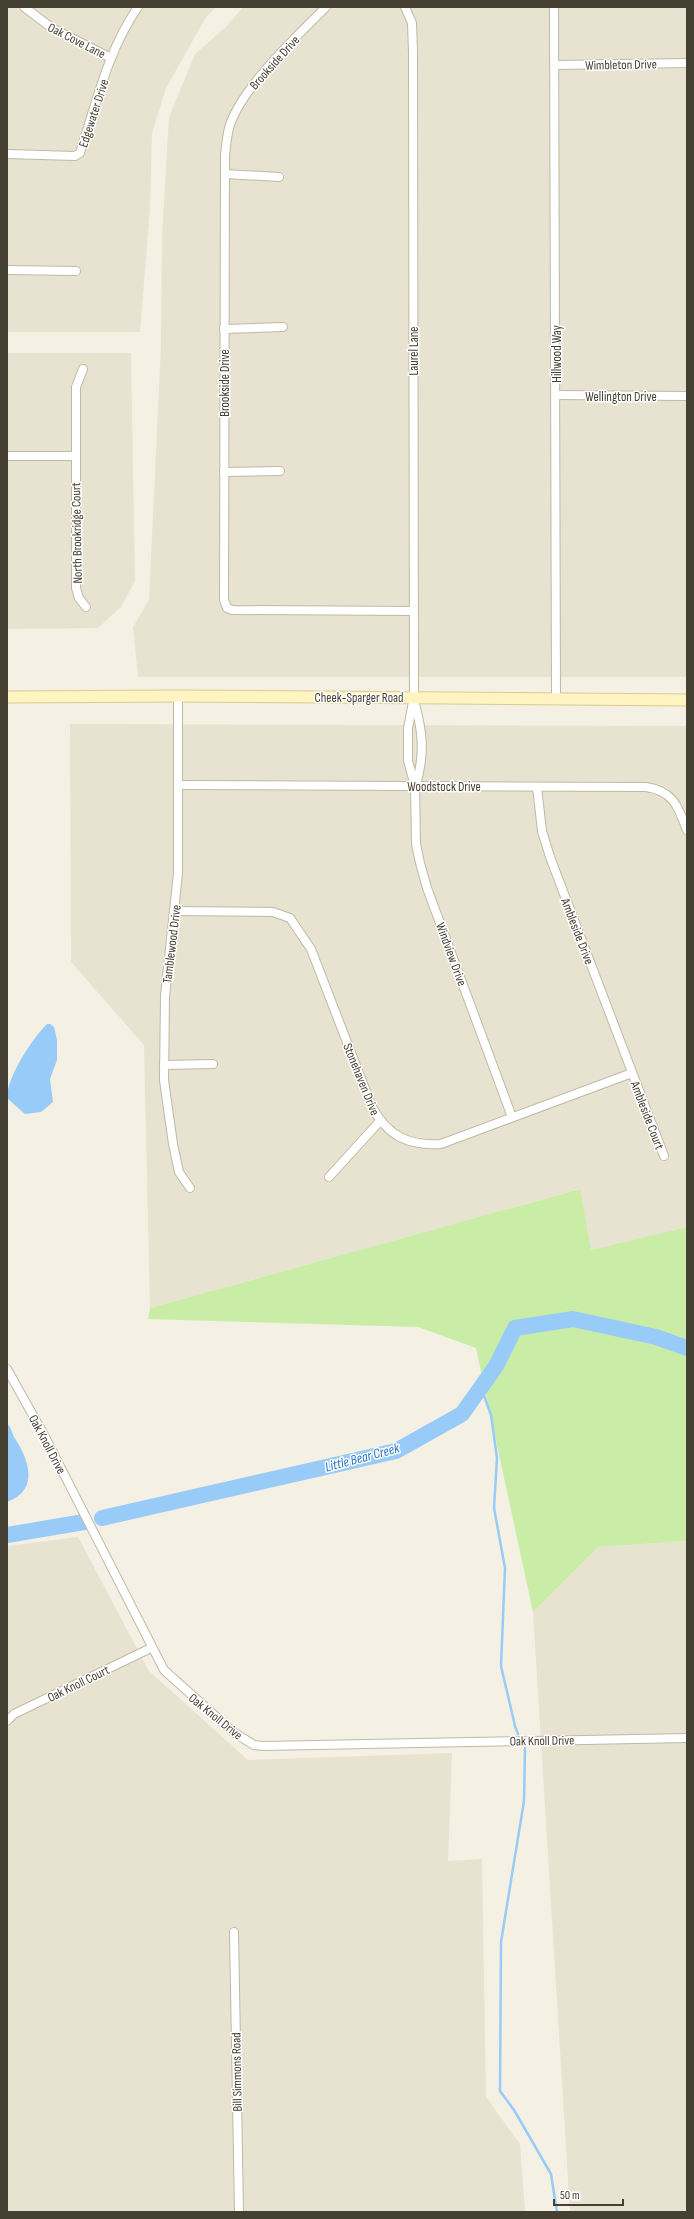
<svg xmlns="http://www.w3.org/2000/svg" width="694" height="2219" viewBox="0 0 694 2219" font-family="'Sofia Sans Condensed',sans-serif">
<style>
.residential{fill:#e8e2d1}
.green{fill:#c9eda7}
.water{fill:#98cbf8}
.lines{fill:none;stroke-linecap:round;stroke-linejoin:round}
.stream{stroke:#98cbf8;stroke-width:2.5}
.river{stroke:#98cbf8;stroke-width:16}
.minor-casing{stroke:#c0b9a5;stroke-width:10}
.secondary-casing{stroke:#d9ca8e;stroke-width:13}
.minor{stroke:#fff;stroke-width:8}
.secondary{stroke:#fff4c2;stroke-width:11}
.labels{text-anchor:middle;stroke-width:3;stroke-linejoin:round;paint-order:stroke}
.street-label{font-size:13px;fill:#464033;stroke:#fff}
.water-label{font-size:14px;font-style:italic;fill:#2171bd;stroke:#fff}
</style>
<rect width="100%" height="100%" fill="#f4f0e3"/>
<g class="residential">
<path d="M7,7H216L206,17L166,88L152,133L150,208L140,332H7Z"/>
<path d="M243,7H687V677H138L133,627L149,600L161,346L162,236L169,117L195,54L227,26Z"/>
<path d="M7,353H131L135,581L121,607L98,628L7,629Z"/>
<path d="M70,724L687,726V1227L591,1250L579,1189L150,1308L144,1045L71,962Z"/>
<path d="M78,1537L149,1671L248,1760L452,1753L448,1861L482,1859L486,2097L520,2144L525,2212H7V1546Z"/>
<path d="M687,1541V2212H570L533,1612L598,1547Z"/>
</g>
<path class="green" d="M580,1189L591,1250L687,1227V1541L598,1547L533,1612L476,1348L418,1327L148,1319L150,1308Z"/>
<g class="water">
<path d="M47,1024H50L54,1027L57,1040V1060L50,1079L53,1102L41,1112L25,1114L7,1098C7,1077 32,1039 47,1024Z"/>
<path d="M7,1424C11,1426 12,1433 14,1437C29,1459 40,1490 7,1502Z"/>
</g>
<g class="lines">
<g class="stream">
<path d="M481,1387L491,1415L497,1458L494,1508L505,1568L501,1666L515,1726L518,1734"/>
<path d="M525,1748L524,1801L501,1942L500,2091L514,2110L551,2174L557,2212"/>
</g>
<g class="river">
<path d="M102,1518L396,1451L462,1414L496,1366L515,1328L573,1319L656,1337L687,1348"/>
<path d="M7,1535L84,1522"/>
</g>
<defs>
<g id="minor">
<path d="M24,7L52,28L111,58"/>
<path d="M326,7C297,36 240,89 229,128C227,136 226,146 225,155L224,600L227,608L232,610L413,611"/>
<path d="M405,7L412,23L413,52L414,697L408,728V761L415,786L416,844L420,863L427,888L512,1117"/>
<path d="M554,7L556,700"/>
<path d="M556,65L687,63"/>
<path d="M7,154L75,156L80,153C96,104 108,50 138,7"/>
<path d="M225,174L279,177"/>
<path d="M7,270L76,271"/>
<path d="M224,329L283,327"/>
<path d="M83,369L76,387V588L79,598L86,607"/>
<path d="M556,395L687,396"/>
<path d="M7,456H76"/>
<path d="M224,472L280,471"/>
<path d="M178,696V873L165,996L164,1080L173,1144L179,1172L190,1188"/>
<path d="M414,700C423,732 425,753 416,785"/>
<path d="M179,785L646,787C673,791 678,806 687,830"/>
<path d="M537,787L542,831L550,857L664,1156"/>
<path d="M175,911L273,912L290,918L311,949L372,1107C388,1136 408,1146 441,1144L632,1073"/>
<path d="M164,1065L213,1064"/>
<path d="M329,1177L380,1121"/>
<path d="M7,1369L45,1437L164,1670L233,1732L254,1745L263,1746L687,1738"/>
<path d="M7,1721L14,1714L151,1648"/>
<path d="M234,1932L239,2212"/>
</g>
<path id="secondary" d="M7,697L178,696L687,700"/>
</defs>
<use href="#minor" class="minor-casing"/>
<use href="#secondary" class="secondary-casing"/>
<use href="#minor" class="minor"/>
<use href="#secondary" class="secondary"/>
</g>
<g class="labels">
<g class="street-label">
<text transform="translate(77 40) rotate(27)" y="5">Oak Cove Lane</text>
<text transform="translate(274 62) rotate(-48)" y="5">Brookside Drive</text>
<text transform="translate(621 64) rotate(-1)" y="5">Wimbleton Drive</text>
<text transform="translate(93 113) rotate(-72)" y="5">Edgewater Drive</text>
<text transform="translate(413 351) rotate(-90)" y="5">Laurel Lane</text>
<text transform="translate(556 354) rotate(-90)" y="5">Hillwood Way</text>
<text transform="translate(224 383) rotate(-90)" y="5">Brookside Drive</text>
<text x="621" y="401">Wellington Drive</text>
<text transform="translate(76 533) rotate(-91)" y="5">North Brookridge Court</text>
<text x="359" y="702">Cheek-Sparger Road</text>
<text x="444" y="791">Woodstock Drive</text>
<text transform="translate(578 931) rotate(69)" y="5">Ambleside Drive</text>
<text transform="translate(171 944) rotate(-83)" y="5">Tamblewood Drive</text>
<text transform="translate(452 954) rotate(70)" y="5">Windview Drive</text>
<text transform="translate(362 1079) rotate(68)" y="5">Stonehaven Drive</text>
<text transform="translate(648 1115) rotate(69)" y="5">Ambleside Court</text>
<text transform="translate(48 1444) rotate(62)" y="5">Oak Knoll Drive</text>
<text transform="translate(78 1683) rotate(-26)" y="5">Oak Knoll Court</text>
<text transform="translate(216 1716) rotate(39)" y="5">Oak Knoll Drive</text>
<text transform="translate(542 1740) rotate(-1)" y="5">Oak Knoll Drive</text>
<text transform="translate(236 2072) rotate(-91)" y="5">Bill Simmons Road</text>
</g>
<g class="water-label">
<text transform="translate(362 1457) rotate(-15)" y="5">Little Bear Creek</text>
</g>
</g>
<rect width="694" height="2219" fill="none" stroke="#464033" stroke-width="16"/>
<path d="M554 2199v6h69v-6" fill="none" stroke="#464033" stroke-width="2"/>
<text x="560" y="2199" font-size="12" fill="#464033" stroke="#ffffff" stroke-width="3" paint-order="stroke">50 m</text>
</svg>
